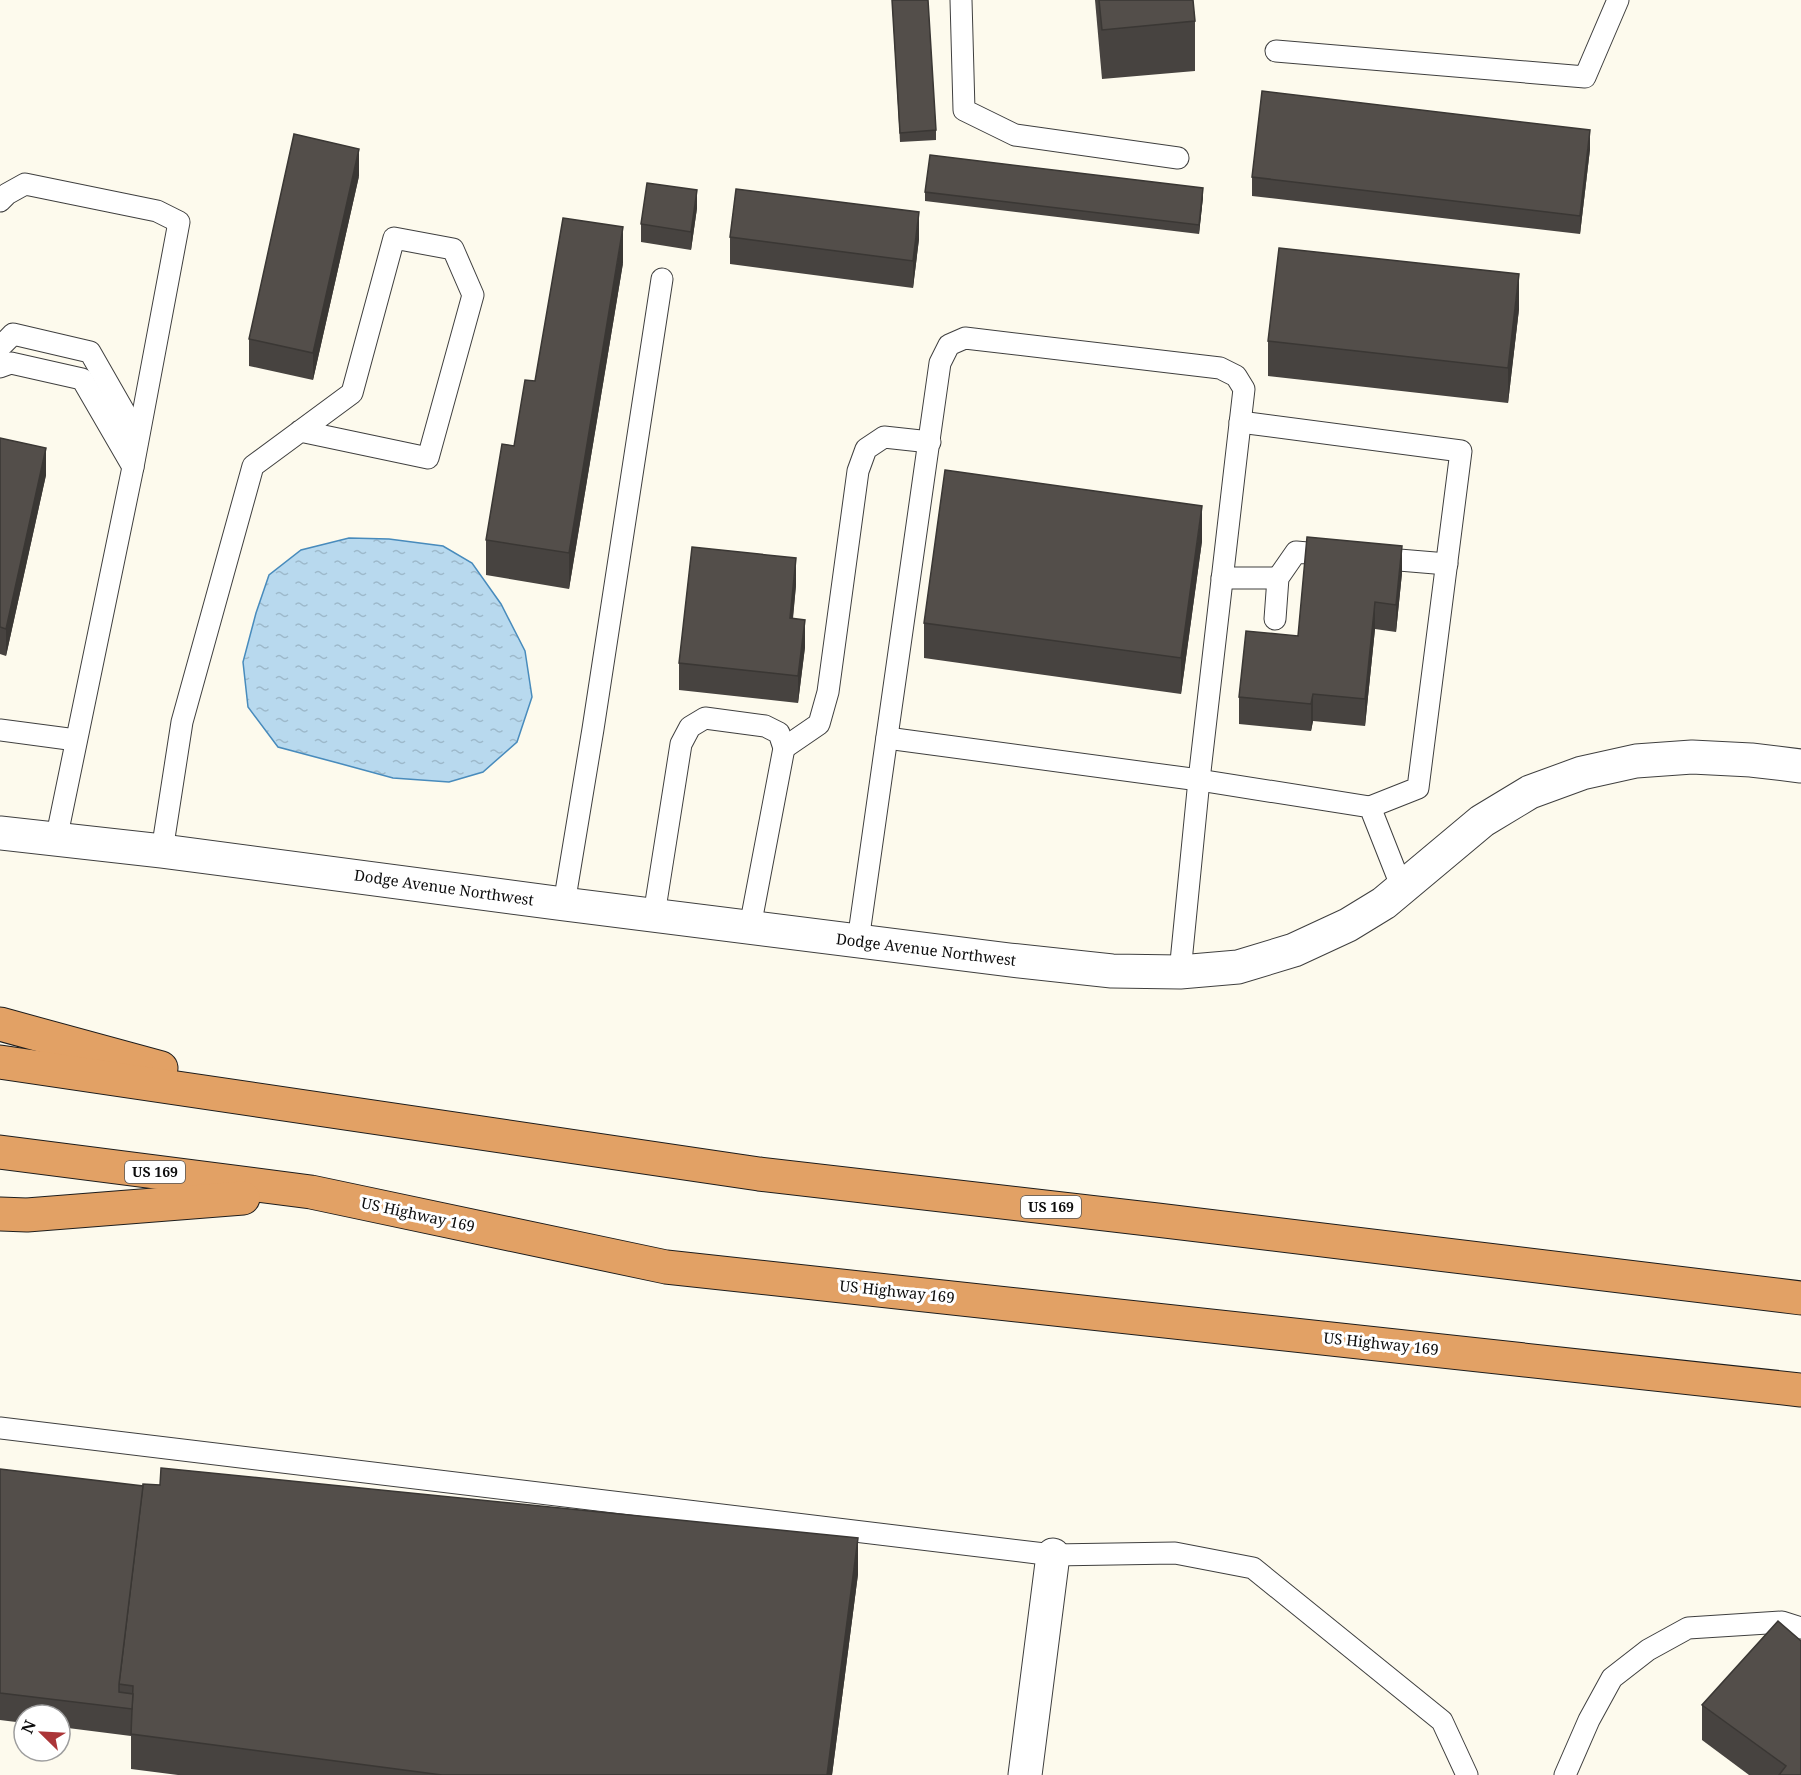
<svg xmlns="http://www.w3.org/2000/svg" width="1801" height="1775" viewBox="0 0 1801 1775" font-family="'Noto Serif',serif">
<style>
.water{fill:url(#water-ripples);stroke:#488bbc;stroke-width:1.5}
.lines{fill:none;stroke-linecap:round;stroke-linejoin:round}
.service-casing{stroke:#3f3f3f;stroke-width:23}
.minor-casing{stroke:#3f3f3f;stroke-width:35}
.tertiary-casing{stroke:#3f3f3f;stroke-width:35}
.motorway-casing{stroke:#1d1d1d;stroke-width:35}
.service{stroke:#fff;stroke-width:21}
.minor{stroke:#fff;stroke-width:33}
.tertiary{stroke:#fff;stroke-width:33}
.motorway{stroke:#e2a165;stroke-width:33}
.wall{fill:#474340}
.shaded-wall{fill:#3a3734}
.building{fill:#534e4a;stroke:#3a3734;stroke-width:1.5}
.labels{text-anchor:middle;stroke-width:6;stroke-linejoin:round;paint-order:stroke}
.shield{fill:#fff;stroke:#555;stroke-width:1.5}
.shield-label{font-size:14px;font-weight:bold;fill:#0c0c0c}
.street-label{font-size:15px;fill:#0c0c0c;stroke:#fff}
</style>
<defs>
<pattern id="water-ripples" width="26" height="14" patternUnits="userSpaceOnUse" patternTransform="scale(1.5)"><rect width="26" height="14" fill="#b8d9ee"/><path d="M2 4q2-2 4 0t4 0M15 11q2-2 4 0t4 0" fill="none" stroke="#9db9cb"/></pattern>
</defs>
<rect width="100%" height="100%" fill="#fdfaed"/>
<path class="water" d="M349,538L389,539L443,546L472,563L501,604L525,651L532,697L517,742L483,772L449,782L393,778L338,763L278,747L248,707L243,662L256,613L269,575L301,550Z"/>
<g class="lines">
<defs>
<g id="service">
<path d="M961,0L964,110L1015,135L1178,158"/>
<path d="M1276,51L1585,77L1618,0"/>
<path d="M0,201L7,194L25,184L157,211L179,222L133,467L56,840"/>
<path d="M0,347L13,334L90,352L138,436"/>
<path d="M0,367L11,363L82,379L133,467"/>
<path d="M1240,422L1461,451L1418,788L1370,807"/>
<path d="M1375,558L1447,564"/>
<path d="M1222,578H1278"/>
<path d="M1275,619L1278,578L1296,552L1332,555"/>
<path d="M0,730L76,740"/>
<path d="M887,738L1199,780L1370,807L1402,888"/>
<path d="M784,748L819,724L828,692L858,471L866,449L884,437L930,442"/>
<path d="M162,851L182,722L253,466L352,393L394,238L453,249L473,295L428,458L300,431"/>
<path d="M564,904L593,729L662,279"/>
<path d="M654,915L681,744L690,727L705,718L765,726L779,733L784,748L750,927"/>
<path d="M858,941L940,363L949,345L965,338L1220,368L1236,376L1244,389L1199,780L1180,972"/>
<path d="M0,1428L1053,1555L1175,1553L1253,1568L1442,1721L1467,1775"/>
<path d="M1565,1775L1589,1720L1612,1678L1648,1650L1688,1628L1782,1622L1801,1628"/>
</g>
<path id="minor" d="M1025,1775L1053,1555"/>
<path id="tertiary" d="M0,833L162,851L564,904L1010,960L1112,971L1180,972L1238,967L1294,950L1348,925L1384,903L1482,821L1530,792L1582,773L1636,761L1692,757L1751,760L1801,766"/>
<g id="motorway">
<path d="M0,1024L161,1068"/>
<path d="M0,1062L759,1174L1157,1220L1801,1298"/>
<path d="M0,1152L311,1192L666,1267L1801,1390"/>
<path d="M0,1214L27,1215L243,1198"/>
</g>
</defs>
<use href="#service" class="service-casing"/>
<use href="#minor" class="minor-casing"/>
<use href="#tertiary" class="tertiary-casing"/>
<use href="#motorway" class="motorway-casing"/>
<use href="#service" class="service"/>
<use href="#minor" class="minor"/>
<use href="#tertiary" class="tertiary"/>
<use href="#motorway" class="motorway"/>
</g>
<g class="wall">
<path d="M892,0L936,130V140L900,142Z"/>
<path d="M1095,0H1193L1195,21V71L1102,79Z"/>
<path d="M1590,149L1580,234L1252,196V177Z"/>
<path d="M359,176L313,380L249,366V339Z"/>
<path d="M925,192L1203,197L1199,234L925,201Z"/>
<path d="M697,208L691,250L641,242V224Z"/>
<path d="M730,237L919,239L913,288L730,264Z"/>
<path d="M623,263L569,589L486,575V540L514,446L535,381Z"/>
<path d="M1519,309L1508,403L1268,376V341Z"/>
<path d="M0,438L46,475L6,656L0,654Z"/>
<path d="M1202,541L1181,694L924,658V623Z"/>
<path d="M1402,573L1396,632L1375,629L1365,726L1313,721L1311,731L1239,724V697Z"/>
<path d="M796,585L793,619L805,647L798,703L679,690V663Z"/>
<path d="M0,1469L858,1574L832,1775H178L131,1769V1736L60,1727V1715H24V1723L0,1720Z"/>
<path d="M1702,1705L1801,1775H1749L1702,1740Z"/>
</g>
<g class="shaded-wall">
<path d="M1590,130V149L1580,234V216Z"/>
<path d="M359,149V176L313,380V353Z"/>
<path d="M1203,188V197L1199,234V225Z"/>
<path d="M697,190V208L691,250V232Z"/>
<path d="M919,212V239L913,288V261Z"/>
<path d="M623,227V263L569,589V553Z"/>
<path d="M1519,274V309L1508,403V368Z"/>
<path d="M46,448V475L6,656V629Z"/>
<path d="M1202,506V541L1181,694V658Z"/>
<path d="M1402,546V573L1396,632V605Z"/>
<path d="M796,558V585L790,645V618Z"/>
<path d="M1375,602V629L1365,726V699Z"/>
<path d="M805,620V647L798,703V676Z"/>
<path d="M1313,694V721L1311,731V704Z"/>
<path d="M858,1538V1574L832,1775H827Z"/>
</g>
<g class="building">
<path d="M892,0H928L936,130L900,133Z"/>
<path d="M1099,0H1193L1195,21L1102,30Z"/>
<path d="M1262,91L1590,130L1580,216L1252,177Z"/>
<path d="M294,134L359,149L313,353L249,339Z"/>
<path d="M930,155L1203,188L1199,225L925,192Z"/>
<path d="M647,183L697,190L691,232L641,224Z"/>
<path d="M736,189L919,212L913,261L730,237Z"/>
<path d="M563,218L623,227L569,553L486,540L502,444L514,446L525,380L535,381Z"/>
<path d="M1279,248L1519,274L1508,368L1268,341Z"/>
<path d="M0,438L46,448L6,629L0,627Z"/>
<path d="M945,470L1202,506L1181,658L924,623Z"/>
<path d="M1307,537L1402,546L1396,605L1375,602L1365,699L1313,694L1311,704L1239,697L1246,631L1298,636Z"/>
<path d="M692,547L796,558L790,618L805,620L798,676L679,663Z"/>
<path d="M161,1468L858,1538L827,1775H442L131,1734L133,1686L119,1684L143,1484L160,1485Z"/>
<path d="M0,1469L143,1486L119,1684V1692L133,1694L132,1709L0,1693Z"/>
<path d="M1778,1621L1801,1641V1775H1779L1786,1766L1702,1705Z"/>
</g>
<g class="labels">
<g class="shield">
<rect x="125" y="1161" width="60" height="22" rx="4.5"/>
<rect x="1021" y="1196" width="60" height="22" rx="4.5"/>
</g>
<g class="shield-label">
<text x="155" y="1177">US 169</text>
<text x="1051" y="1212">US 169</text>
</g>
<g class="street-label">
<text transform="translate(444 888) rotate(8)" y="5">Dodge Avenue Northwest</text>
<text transform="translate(926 950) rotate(7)" y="5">Dodge Avenue Northwest</text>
<text transform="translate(418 1215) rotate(12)" y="5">US Highway 169</text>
<text transform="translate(897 1292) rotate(6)" y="5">US Highway 169</text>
<text transform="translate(1381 1344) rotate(6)" y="5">US Highway 169</text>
</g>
</g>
<g transform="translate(42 1733) rotate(294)"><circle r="28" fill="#ffffff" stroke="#9e9e9e" stroke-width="1.5"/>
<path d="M0-4.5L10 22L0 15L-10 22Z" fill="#ab3538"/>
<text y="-9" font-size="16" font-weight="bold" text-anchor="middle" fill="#0c0c0c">N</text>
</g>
</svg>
